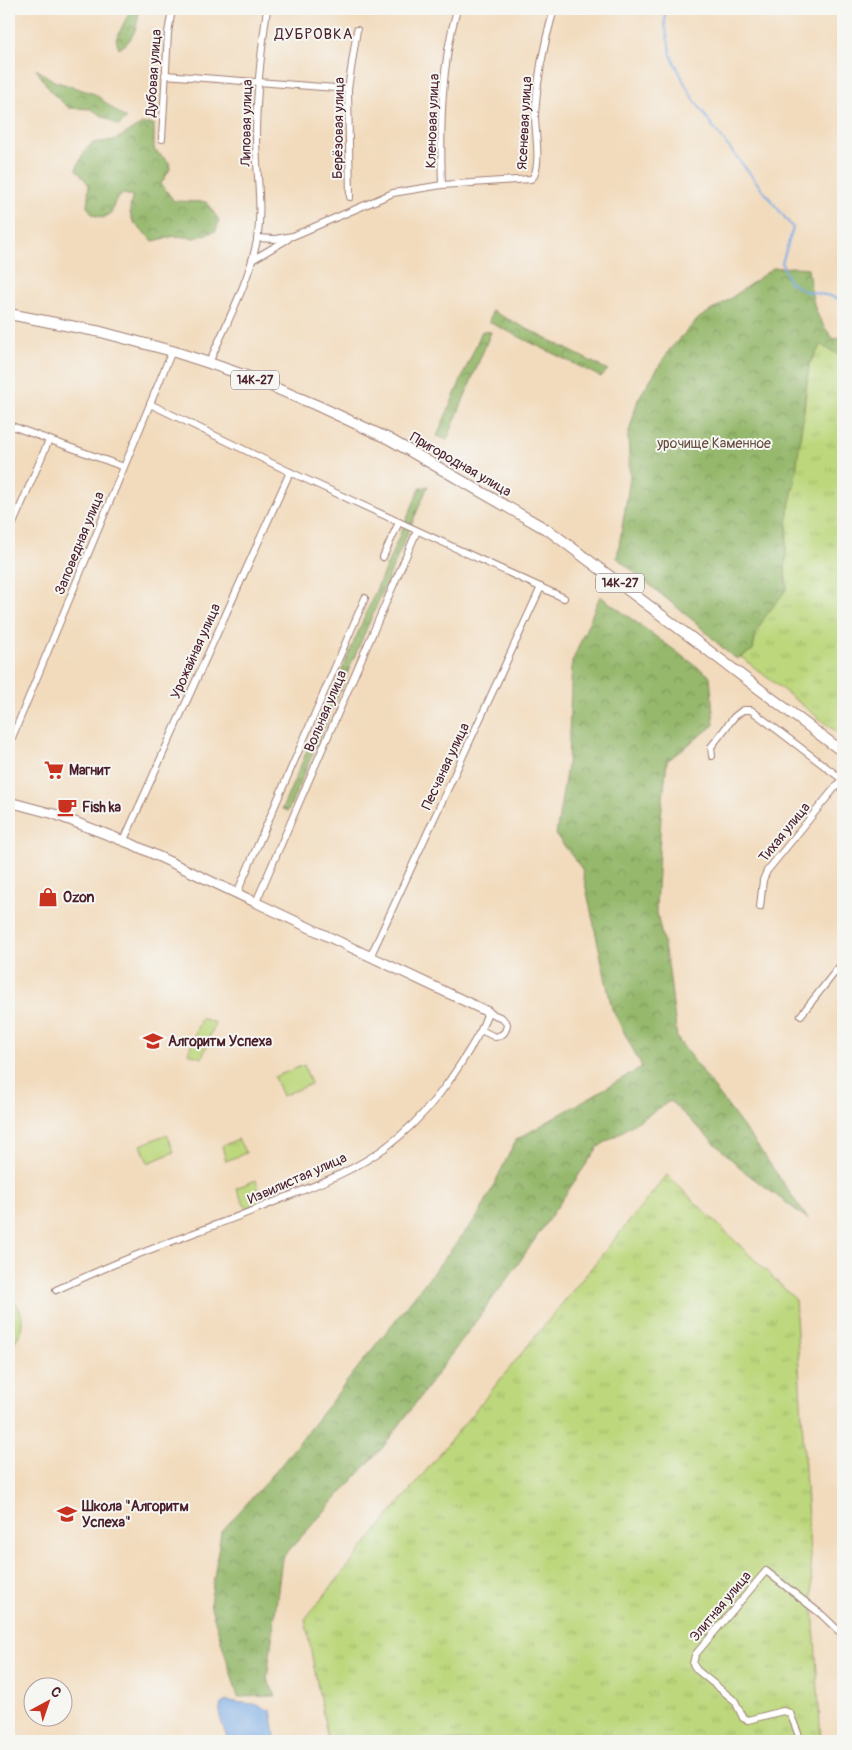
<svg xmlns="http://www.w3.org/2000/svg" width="852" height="1750" viewBox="0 0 852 1750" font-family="Pangolin,sans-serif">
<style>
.grass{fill:url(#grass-tufts);stroke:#837b54}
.forest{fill:url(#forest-crowns);stroke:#706c4c}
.pitch{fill:#bcd77c;stroke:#837b54}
.water{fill:#7aabe5;stroke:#626588}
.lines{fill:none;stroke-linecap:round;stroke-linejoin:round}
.stream{stroke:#7aabe5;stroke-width:2}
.street-casing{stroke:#9e7d74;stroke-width:8}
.secondary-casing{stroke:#9e7d74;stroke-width:11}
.primary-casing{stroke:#9e7d74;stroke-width:12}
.street{stroke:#fff;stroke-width:6}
.secondary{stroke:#fff;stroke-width:9}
.primary{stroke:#fff;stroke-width:10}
.labels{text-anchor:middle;stroke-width:4;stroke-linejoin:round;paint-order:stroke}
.shield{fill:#f6f6f2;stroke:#7e6067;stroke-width:1}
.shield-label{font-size:12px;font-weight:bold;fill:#4a1f2b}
.street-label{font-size:14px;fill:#4a1f2b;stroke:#f6f6f2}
.park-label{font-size:14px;fill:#664d3f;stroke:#f6f6f2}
.poi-label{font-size:14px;font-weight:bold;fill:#4a1f2b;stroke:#f6f6f2;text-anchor:start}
.neighbourhood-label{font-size:15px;letter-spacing:1px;fill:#4a1f2b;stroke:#f6f6f2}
</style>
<defs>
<pattern id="grass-tufts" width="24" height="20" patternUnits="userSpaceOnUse" patternTransform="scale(1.25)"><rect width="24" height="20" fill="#bcd77c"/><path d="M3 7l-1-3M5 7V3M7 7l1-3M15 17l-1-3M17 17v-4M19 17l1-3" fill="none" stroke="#a3b86b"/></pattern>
<pattern id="forest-crowns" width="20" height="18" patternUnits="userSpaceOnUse" patternTransform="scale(1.25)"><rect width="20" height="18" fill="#95b86c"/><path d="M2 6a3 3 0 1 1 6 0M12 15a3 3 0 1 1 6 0" fill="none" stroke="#7c9559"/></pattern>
</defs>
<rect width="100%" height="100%" fill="#f6f6f2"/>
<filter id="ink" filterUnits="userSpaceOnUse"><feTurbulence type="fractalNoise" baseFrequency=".02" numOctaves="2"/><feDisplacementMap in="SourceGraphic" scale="10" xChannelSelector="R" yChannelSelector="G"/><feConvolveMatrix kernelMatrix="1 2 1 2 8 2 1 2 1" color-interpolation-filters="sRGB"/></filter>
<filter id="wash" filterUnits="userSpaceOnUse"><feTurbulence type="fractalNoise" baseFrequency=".0096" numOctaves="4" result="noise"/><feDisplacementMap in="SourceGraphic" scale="20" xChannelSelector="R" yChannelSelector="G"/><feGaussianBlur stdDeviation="1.12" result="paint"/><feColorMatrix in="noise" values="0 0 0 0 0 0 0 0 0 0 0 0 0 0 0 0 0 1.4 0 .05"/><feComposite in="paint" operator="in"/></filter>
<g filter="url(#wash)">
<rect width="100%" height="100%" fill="#f2dbbd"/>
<g class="grass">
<path d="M821,345L843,350V737L741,657L759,621L787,588L785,573L788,504L803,419L809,364Z"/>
<path d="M238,1139L246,1153L226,1161L222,1146Z"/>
<path d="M667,1175L795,1299L821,1741H328L305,1619Z"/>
<path d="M256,1180L263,1201L261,1204L248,1209L244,1205L236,1188Z"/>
</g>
<g class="forest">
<path d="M131,9H139C138,26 134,40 119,49L116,39Z"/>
<path d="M36,69L54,81L95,94L126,119L119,126L91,109L69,108L52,93Z"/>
<path d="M142,124H154V150L169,162L170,169L161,184L174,201L206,202L219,220L216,231L195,238L175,236L153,241C137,225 124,221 133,196L123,194L115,201L112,212L103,218L93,215L87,206L89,185L76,169L85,150L93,143L115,140Z"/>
<path d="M795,267L808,268C812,298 813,316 834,339L843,337V357L821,345L809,364L795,481L788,511L785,573L787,588C771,612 757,619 753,650L737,659L727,652L695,622L617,558L630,479L628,436L638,399L670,349L699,318L728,300L773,268Z"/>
<path d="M492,311L608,370L601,377L489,322Z"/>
<path d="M482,331L491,332L447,440L437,436Z"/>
<path d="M428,486L288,811L282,809L420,488Z"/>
<path d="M600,596L710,676L714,725L667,761L661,816L656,908L669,970L677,1038L759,1148L808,1219L745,1172L670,1101L598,1147L518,1264L384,1446L282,1558L267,1679L276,1696L238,1697L210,1604L221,1532L277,1470L480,1213L516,1140L642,1067L612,1009L582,869L556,835L568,760L572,662Z"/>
</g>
<g class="pitch">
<path d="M201,1018L215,1023L202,1058L188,1053Z"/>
<path d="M304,1065L311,1084L282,1096L274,1077Z"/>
<path d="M167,1134L174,1152L148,1163L141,1145Z"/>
<path d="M9,1296C28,1312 25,1332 9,1349Z"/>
</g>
<path class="water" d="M226,1701L255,1704L271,1711L275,1734L273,1741H228C225,1729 212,1709 226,1701Z"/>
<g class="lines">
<path class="stream" d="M665,9V25L671,55L689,92L716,131L793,228L782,263L789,282L805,291L830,296L843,301"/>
</g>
</g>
<g filter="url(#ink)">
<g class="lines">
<defs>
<g id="street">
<path d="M362,11V9"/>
<path d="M165,75L348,89"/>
<path d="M162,139L168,33L172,9"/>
<path d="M442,185L531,179L534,176C541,160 535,133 535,115C537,79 544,43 554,9"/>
<path d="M350,197L348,89L357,30"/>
<path d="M257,238L275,239L293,236L393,193L442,185C440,126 441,66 457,9"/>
<path d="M252,260L288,239"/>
<path d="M209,363C226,324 249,282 257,240C263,206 256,171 256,137C256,94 261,52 267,9"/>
<path d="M150,404L290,472L564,598"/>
<path d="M9,425L124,467"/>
<path d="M9,533L49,440"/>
<path d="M383,557L399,522"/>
<path d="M9,745L172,351"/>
<path d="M712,756L711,747L734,717L743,710H751L843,780"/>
<path d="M124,840L290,472"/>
<path d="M237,893L365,598"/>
<path d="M256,902L417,531"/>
<path d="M760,907L763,880L767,871L842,779"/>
<path d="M371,955L541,587"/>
<path d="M801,1015L843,962"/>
<path d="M56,1290C78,1280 100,1270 122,1261C172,1240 224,1223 274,1202C313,1186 353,1172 386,1147C428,1116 456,1074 481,1030L488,1012L502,1018L507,1024C506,1032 504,1035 495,1037L481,1030"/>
<path d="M801,1741L790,1713L783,1711L748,1720L743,1718L735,1701L697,1670L693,1664L695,1655L766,1571L822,1615L843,1635"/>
</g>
<path id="secondary" d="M9,802L54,814L134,845L488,1012"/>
<path id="primary" d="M9,314L101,332L172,351L209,363L249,377L316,405L389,439L551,532L843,752"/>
</defs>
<use href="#street" class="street-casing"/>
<use href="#secondary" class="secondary-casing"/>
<use href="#primary" class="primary-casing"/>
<use href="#street" class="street"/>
<use href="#secondary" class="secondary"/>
<use href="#primary" class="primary"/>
</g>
</g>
<defs>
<symbol id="supermarket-bare" viewBox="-9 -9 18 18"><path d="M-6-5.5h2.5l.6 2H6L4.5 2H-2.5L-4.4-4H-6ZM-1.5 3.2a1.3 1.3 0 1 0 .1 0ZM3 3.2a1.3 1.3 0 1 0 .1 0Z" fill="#c8321e" stroke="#f6f6f2" stroke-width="2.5" paint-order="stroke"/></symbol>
<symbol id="cafe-bare" viewBox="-9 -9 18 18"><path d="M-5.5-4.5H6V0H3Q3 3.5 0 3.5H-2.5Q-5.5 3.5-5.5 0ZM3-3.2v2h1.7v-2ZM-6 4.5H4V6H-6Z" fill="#c8321e" stroke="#f6f6f2" stroke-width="2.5" paint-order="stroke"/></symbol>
<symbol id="shop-bare" viewBox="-9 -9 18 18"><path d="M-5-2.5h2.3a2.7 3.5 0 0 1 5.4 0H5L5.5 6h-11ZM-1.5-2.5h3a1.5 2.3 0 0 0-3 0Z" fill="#c8321e" stroke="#f6f6f2" stroke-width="2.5" paint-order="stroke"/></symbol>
<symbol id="school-bare" viewBox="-9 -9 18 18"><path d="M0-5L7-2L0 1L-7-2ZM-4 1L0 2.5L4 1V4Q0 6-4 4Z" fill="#c8321e" stroke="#f6f6f2" stroke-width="2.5" paint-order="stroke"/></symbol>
</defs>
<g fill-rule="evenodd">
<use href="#supermarket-bare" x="40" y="756" width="28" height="28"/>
<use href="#cafe-bare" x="53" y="793" width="28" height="28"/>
<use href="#shop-bare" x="34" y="883" width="28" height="28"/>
<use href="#school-bare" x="139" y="1027" width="28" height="28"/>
<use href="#school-bare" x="53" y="1500" width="28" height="28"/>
</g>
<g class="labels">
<g class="shield">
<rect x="231" y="370.5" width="48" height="19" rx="4"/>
<rect x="596" y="573.5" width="48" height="19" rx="4"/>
</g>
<g class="shield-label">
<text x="255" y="384">14К-27</text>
<text x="620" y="587">14К-27</text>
</g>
<g class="street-label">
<text transform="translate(153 73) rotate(-86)" y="5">Дубовая улица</text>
<text transform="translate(432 121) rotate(-88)" y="5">Кленовая улица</text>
<text transform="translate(246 123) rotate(-89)" y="5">Липовая улица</text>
<text transform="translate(524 123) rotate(-87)" y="5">Ясеневая улица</text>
<text transform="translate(338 128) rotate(-89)" y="5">Берёзовая улица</text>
<text transform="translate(461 464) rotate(30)" y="5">Пригородная улица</text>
<text transform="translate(79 543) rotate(-68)" y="5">Заповедная улица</text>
<text transform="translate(195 651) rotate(-66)" y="5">Урожайная улица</text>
<text transform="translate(325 711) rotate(-67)" y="5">Вольная улица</text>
<text transform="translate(445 766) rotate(-65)" y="5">Песчаная улица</text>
<text transform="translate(784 832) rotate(-51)" y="5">Тихая улица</text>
<text transform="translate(297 1178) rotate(-24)" y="5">Извилистая улица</text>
<text transform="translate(720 1606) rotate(-50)" y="5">Элитная улица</text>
</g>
<g class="park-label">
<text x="714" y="448">урочище Каменное</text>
</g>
<g class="poi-label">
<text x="69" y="775">Магнит</text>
<text x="82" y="812">Fish ka</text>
<text x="63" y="902">Ozon</text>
<text x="168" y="1046">Алгоритм Успеха</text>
<text x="82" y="1511">Школа "Алгоритм<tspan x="82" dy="16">Успеха"</tspan></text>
</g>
<g class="neighbourhood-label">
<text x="314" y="39">ДУБРОВКА</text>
</g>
</g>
<rect width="852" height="1750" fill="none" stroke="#f6f6f2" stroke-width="30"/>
<g transform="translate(48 1702) rotate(40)"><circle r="24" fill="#f6f6f2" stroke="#b1a0a2"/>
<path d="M0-4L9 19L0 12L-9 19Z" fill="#c8321e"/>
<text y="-8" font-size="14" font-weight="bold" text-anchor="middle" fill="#4a1f2b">С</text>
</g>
</svg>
